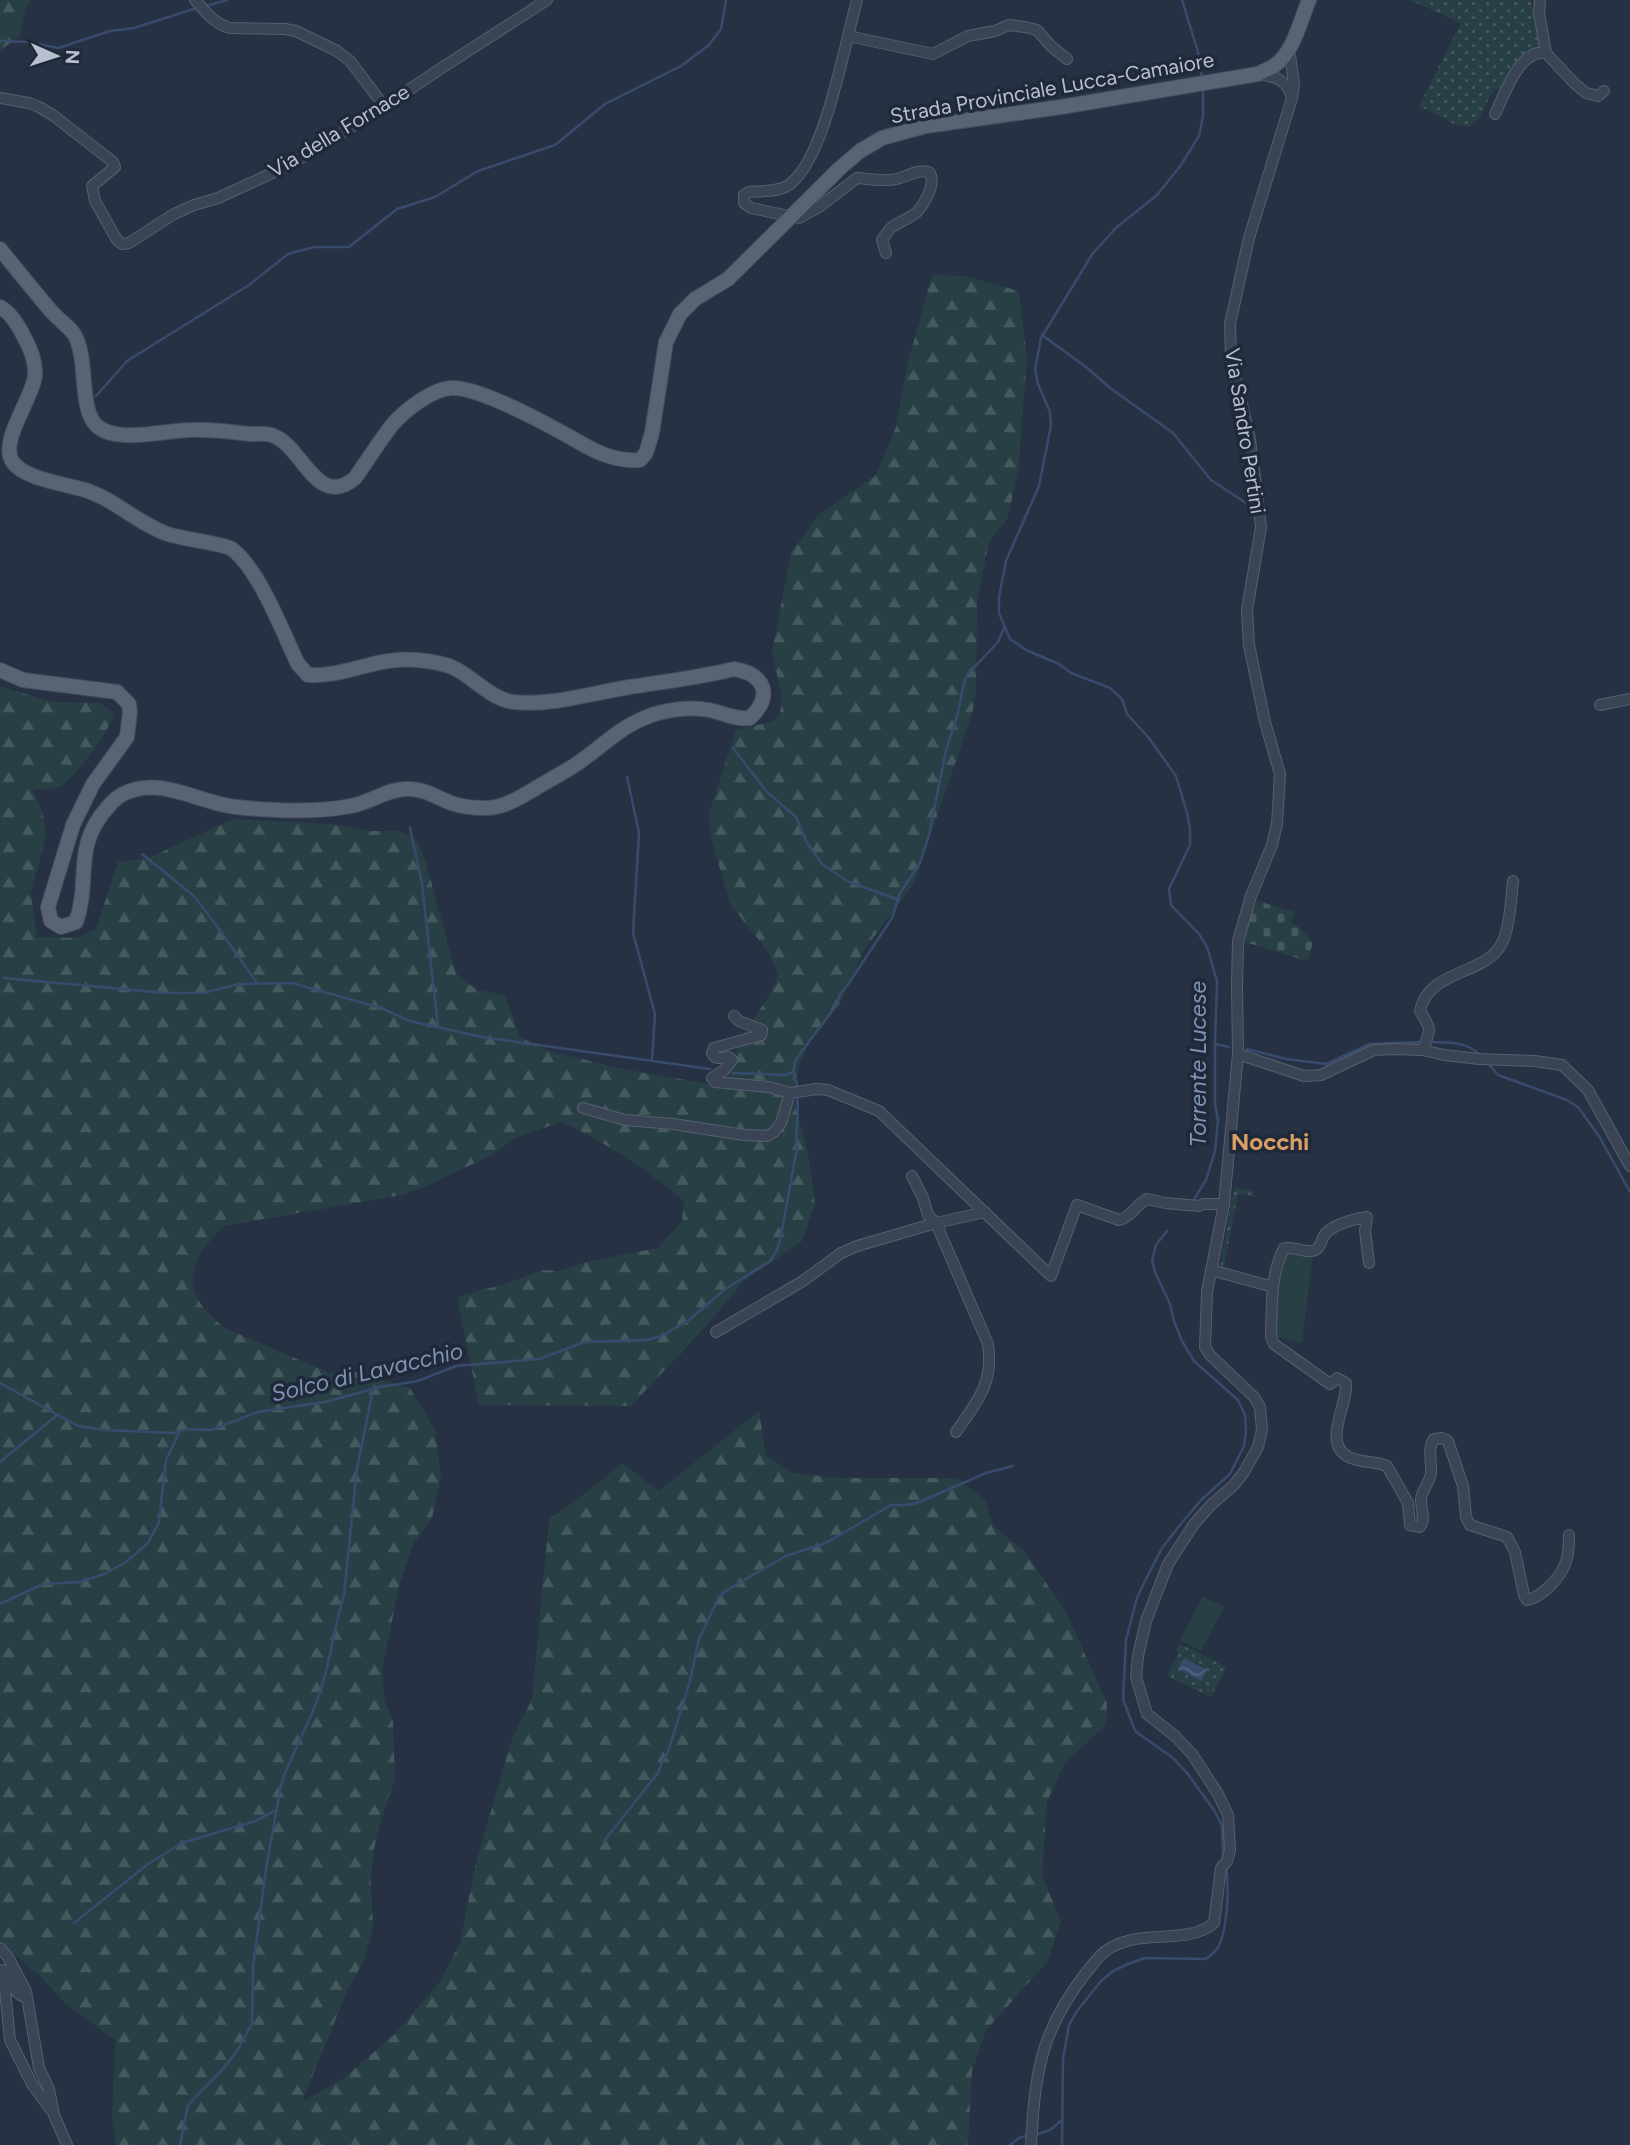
<svg xmlns="http://www.w3.org/2000/svg" width="1630" height="2145" viewBox="0 0 1630 2145" font-family="Figtree,sans-serif">
<style>
.grass{fill:url(#grass-dots)}
.forest{fill:url(#forest-firs)}
.cemetery{fill:url(#cemetery-stones)}
.pitch{fill:#284045}
.water{fill:url(#water-waves)}
.lines{fill:none;stroke-linecap:round;stroke-linejoin:round}
.stream{stroke:#394b6c;stroke-width:2.5}
.minor-casing{stroke:#565f6e;stroke-width:12}
.major-casing{stroke:#444d5d;stroke-width:16}
.minor{stroke:#3b4454;stroke-width:10}
.major{stroke:#596374;stroke-width:14}
.labels{text-anchor:middle;stroke-width:7;stroke-linejoin:round;paint-order:stroke}
.street-label{font-size:21px;fill:#b8bfcd;stroke:#1f2939}
.water-label{font-size:23px;font-style:italic;fill:#7e93b5;stroke:#1f2939}
.quarter-label{font-size:24px;font-weight:bold;fill:#db9f66;stroke:#1f2939}
</style>
<defs>
<pattern id="grass-dots" width="8" height="8" patternUnits="userSpaceOnUse" patternTransform="scale(1.75)"><rect width="8" height="8" fill="#284045"/><path d="M2 2h.1M6 6h.1" fill="none" stroke="#455a5f" stroke-width="1.8" stroke-linecap="round"/></pattern>
<pattern id="forest-firs" width="22" height="20" patternUnits="userSpaceOnUse" patternTransform="scale(1.75)"><rect width="22" height="20" fill="#284045"/><path d="M5 1l3.5 6h-7zM16 11l3.5 6h-7z" fill="#455a5f"/></pattern>
<pattern id="cemetery-stones" width="16" height="16" patternUnits="userSpaceOnUse" patternTransform="scale(1.75)"><rect width="16" height="16" fill="#284045"/><path d="M2 7V4a2 2 0 0 1 4 0v3zM10 15v-3a2 2 0 0 1 4 0v3z" fill="#455a5f"/></pattern>
<pattern id="water-waves" width="16" height="10" patternUnits="userSpaceOnUse" patternTransform="scale(1.75)"><rect width="16" height="10" fill="#394b6c"/><path d="M0 5q4-4 8 0t8 0" fill="none" stroke="#546380"/></pattern>
</defs>
<rect width="100%" height="100%" fill="#263144"/>
<g class="grass">
<path d="M1410,0H1530C1535,8 1536,34 1539,46L1517,61L1502,90L1494,89L1479,118L1470,127L1454,124L1419,106L1461,23Z"/>
<path d="M1234,1187L1253,1191L1255,1197L1238,1194L1224,1267H1220Z"/>
<path d="M1179,1643L1227,1667L1211,1697L1167,1676L1179,1652L1176,1650Z"/>
</g>
<g class="forest">
<path d="M0,0H31L25,10L21,34L0,51Z"/>
<path d="M932,275L965,276L1019,291L1027,358L1018,473L1007,519L989,542L977,600L976,694L972,714L914,883L864,950L840,1004L827,1017L809,1043L797,1070L794,1100L808,1153L815,1204L802,1241L744,1281L705,1327L631,1406L479,1405L457,1297L508,1283L542,1270L559,1271L585,1262L658,1248L682,1221L684,1201C647,1169 605,1142 561,1122L515,1138L492,1155L422,1188L402,1195L224,1226C184,1264 179,1294 227,1329L332,1374L349,1370L410,1388L435,1430L441,1476L432,1518L413,1544L399,1586L382,1670L385,1700L393,1722L395,1779L382,1817L373,1853L371,1881L373,1928L364,1961L349,1986L302,2102L344,2078L396,2033L439,1983L460,1943L476,1862L512,1739L532,1699L549,1519L587,1492L622,1463L659,1491L759,1411L766,1456L793,1473L839,1478H957L985,1500L993,1525L1024,1551L1065,1610L1107,1703L1106,1725L1064,1764L1047,1802L1042,1875L1061,1921L1048,1961L986,2030L972,2071L968,2145H116L112,2119L115,2040L67,2005L40,1976L0,1942V686L51,702L100,703L113,713C113,729 75,777 61,786C55,790 41,789 33,790L43,815L46,836L31,893L37,937L76,938L96,929L118,862L142,859L155,855L233,819L330,824L370,831H399L416,839L425,859L456,974L477,990L505,995L520,1037L548,1051L628,1070L721,1086L744,1033L771,993L778,974L769,953L730,904L711,837L709,813L736,730L771,722L780,714L782,697L772,652L791,553L818,515L876,475L896,427L907,366Z"/>
</g>
<path class="cemetery" d="M1257,901L1295,912L1291,923L1299,927L1313,943L1307,961L1242,941L1251,909L1254,910Z"/>
<g class="pitch">
<path d="M1285,1251L1313,1255L1302,1343L1273,1336L1283,1253Z"/>
<path d="M1203,1596L1224,1607L1201,1651L1180,1640Z"/>
</g>
<path class="water" d="M1184,1658L1207,1670L1201,1681L1178,1669Z"/>
<g class="lines">
<g class="stream">
<path d="M1182,0L1198,52L1202,78"/>
<path d="M206,6L227,0"/>
<path d="M0,41L29,42L58,48L110,31L134,28L197,8"/>
<path d="M1042,335L1086,367L1110,388L1173,433L1211,480L1252,507"/>
<path d="M96,396L127,361L249,285L288,254L314,247H349L397,209L435,197L478,171L555,145L605,104L681,66L709,45L721,29L726,0"/>
<path d="M733,748L767,792L796,817L807,843L822,864L847,881L899,900"/>
<path d="M627,777L639,833L633,933L655,1014L652,1060"/>
<path d="M410,828L422,884L438,1027"/>
<path d="M142,854L194,896L219,929L257,983"/>
<path d="M4,978L165,993H203L239,984L292,983L381,1008L410,1021L482,1037L710,1069"/>
<path d="M1428,1042C1447,1043 1465,1040 1480,1055"/>
<path d="M1215,1044L1229,1047"/>
<path d="M1247,1049L1286,1059L1326,1064L1370,1044L1421,1042"/>
<path d="M1487,1062L1498,1075L1567,1100L1578,1107L1599,1136L1630,1192"/>
<path d="M733,1073L786,1075L793,1072"/>
<path d="M797,1085L793,1072L796,1059L836,1006L840,994L849,983L892,918L900,893L920,863L929,835L946,750L958,713L963,687L967,675L998,642L1004,628"/>
<path d="M1193,1201L1206,1180L1215,1151L1218,1121L1215,1104V1044L1217,981L1207,947L1199,934L1171,905L1169,889L1190,845V828L1187,813L1176,776L1149,738L1127,714L1122,699L1110,688L1071,673L1059,664L1026,650L1010,639L999,613V597L1006,561L1039,486L1051,425L1050,412L1038,384L1035,369L1041,338L1093,253L1117,227L1157,195L1181,165L1199,136L1203,116V88"/>
<path d="M1167,1231L1156,1245L1152,1261L1155,1272L1170,1304L1174,1321L1182,1341L1194,1361L1238,1400L1245,1415L1246,1431L1244,1446L1230,1474L1201,1500L1180,1525L1162,1548L1144,1583L1137,1598L1126,1640L1123,1699L1135,1731L1173,1758L1187,1773L1214,1810L1222,1826L1223,1857"/>
<path d="M0,1383L78,1426L105,1430L174,1433L186,1429L211,1430L258,1412L325,1402L380,1387L418,1381L456,1366L539,1359L585,1342L647,1340L661,1336L688,1321L724,1290L770,1261L777,1250L781,1236L797,1148C794,1131 800,1114 797,1097"/>
<path d="M0,1462L57,1415"/>
<path d="M0,1604L43,1584L80,1582L104,1574L126,1562L148,1543L159,1522L166,1460L179,1433"/>
<path d="M604,1841L658,1773L662,1762L668,1752L690,1681L699,1639L719,1597L727,1590L786,1556L826,1543L891,1505H904L917,1503L986,1473L1013,1466"/>
<path d="M74,1923L148,1864L182,1843L256,1821L276,1810"/>
<path d="M1035,2135L1050,2130L1062,2120"/>
<path d="M180,2145L188,2105L223,2069L237,2051L252,2024L253,1967L266,1869L280,1790L283,1778C295,1749 310,1721 320,1692C331,1660 334,1627 344,1595L357,1468L373,1390"/>
<path d="M1010,2145L1019,2138L1029,2135"/>
<path d="M1062,2145L1063,2059L1069,2025L1077,2011L1101,1981L1113,1971L1128,1964L1145,1958L1206,1959C1210,1956 1215,1952 1218,1947C1228,1929 1229,1887 1226,1867"/>
</g>
<defs>
<g id="minor">
<path d="M195,0C205,11 214,24 230,28L285,29L296,31L337,51L350,61L384,106"/>
<path d="M857,0C845,42 824,165 787,186C777,192 760,191 749,192L744,195V203L751,208L799,218L819,207L857,178C870,179 884,182 897,179C909,176 916,169 929,172C937,182 925,203 917,212C909,219 900,221 892,227C888,230 885,236 882,240L886,253"/>
<path d="M1540,0L1539,13L1546,53L1574,83L1586,93L1598,96L1604,91"/>
<path d="M848,36L933,54L968,36L995,31L1009,25L1025,27L1037,30L1051,46L1067,59"/>
<path d="M1258,74C1275,77 1285,78 1291,95"/>
<path d="M0,98L29,103L39,107L54,116L113,162L115,167L92,186L95,201L117,240L122,244L129,243L174,214L194,205L218,198L292,164L397,98L440,69L547,0"/>
<path d="M1495,114C1504,95 1520,48 1546,53"/>
<path d="M1600,705L1630,699"/>
<path d="M734,1016L739,1021L762,1030L761,1035L714,1048L712,1053C715,1061 722,1057 729,1057L732,1060L724,1070L712,1078L715,1082L769,1087L790,1093L817,1089L828,1090L879,1111L1051,1276L1077,1205L1119,1220C1131,1217 1136,1205 1147,1199L1165,1203L1199,1206L1203,1204H1224"/>
<path d="M1423,1050C1431,1027 1432,1031 1420,1011C1429,969 1483,976 1501,945C1510,929 1511,898 1513,881"/>
<path d="M1238,1054L1304,1076L1321,1075L1374,1050L1394,1049L1423,1050L1444,1055L1479,1059L1535,1061L1562,1065L1588,1090L1630,1166"/>
<path d="M583,1108L625,1120L673,1124L744,1135L767,1136L774,1132L781,1123L790,1093"/>
<path d="M912,1176L923,1198L928,1215L936,1223L988,1344C994,1383 977,1402 956,1432"/>
<path d="M1369,1263L1365,1231L1367,1217C1354,1219 1335,1224 1325,1234C1322,1238 1321,1246 1317,1249C1310,1255 1293,1246 1284,1248C1270,1275 1272,1307 1271,1337L1274,1344L1330,1384L1337,1378L1346,1383C1349,1404 1318,1448 1354,1459C1365,1463 1376,1461 1387,1466L1408,1503L1410,1525L1420,1527C1426,1519 1421,1510 1421,1500C1421,1490 1430,1483 1431,1473C1432,1461 1427,1449 1434,1439L1442,1438L1448,1441L1463,1486L1466,1517L1470,1525L1507,1537L1515,1552L1524,1595L1527,1600C1542,1597 1560,1578 1565,1564C1569,1556 1569,1544 1569,1535"/>
<path d="M1211,1270L1273,1287"/>
<path d="M716,1332L803,1281L841,1253L857,1246L936,1223L985,1212"/>
<path d="M0,1948L8,1957L26,1991L39,2068L49,2089L54,2115L67,2145"/>
<path d="M25,1994L22,1996C11,1991 12,1976 3,1970L10,2040L32,2084L51,2110"/>
<path d="M1031,2145C1035,2074 1040,2032 1085,1974C1100,1955 1106,1946 1131,1940C1157,1934 1193,1941 1214,1923L1221,1868L1227,1861L1230,1850L1228,1815L1218,1794L1192,1754L1175,1736L1147,1714L1136,1677L1138,1656L1146,1621L1168,1564L1194,1524L1211,1505L1234,1485L1244,1472L1258,1447L1262,1430L1260,1407L1254,1397L1210,1355L1205,1347L1207,1292L1224,1204L1238,1054L1237,986L1238,941L1251,896L1272,845L1277,824L1280,774L1265,722L1249,645L1247,610L1261,527L1250,439L1231,357L1230,324L1249,238L1292,98L1294,84L1289,48"/>
</g>
<g id="major">
<path d="M0,249C17,270 34,291 51,311C58,319 68,326 74,334C89,358 78,409 97,426C117,444 166,430 191,430C211,429 230,432 250,434C256,434 265,433 271,435C302,443 316,511 355,478C367,461 379,442 392,425C404,411 432,389 451,388C477,386 545,423 570,437C592,450 613,462 640,460L646,453L652,433L666,342L680,314L695,299L728,279L839,169L860,151L882,138L926,126L1061,107L1258,74C1263,71 1269,69 1274,66C1294,52 1300,21 1309,0"/>
<path d="M0,307C11,313 18,325 23,335C30,347 36,362 35,376C32,399 0,440 12,461C23,479 65,484 85,490C114,499 136,522 165,533C179,539 223,543 232,549C260,571 282,631 298,664L308,675C348,677 376,656 417,660C429,661 443,663 454,668C473,677 491,699 513,702C550,706 588,694 624,688C660,682 698,678 734,669C764,674 774,695 750,718C735,720 724,713 709,710C689,706 661,710 642,719C616,730 596,752 572,767C560,774 548,781 536,788C519,798 503,809 482,808C472,808 460,806 451,803C436,797 423,788 406,789C387,789 370,803 351,806C314,813 274,811 236,807C197,803 162,775 123,794C117,797 112,802 108,807C72,846 91,880 76,922L61,927L51,921L48,907L73,825L93,784L127,737L130,712L129,704L117,692L23,680L0,670"/>
</g>
</defs>
<use href="#minor" class="minor-casing"/>
<use href="#major" class="major-casing"/>
<use href="#minor" class="minor"/>
<use href="#major" class="major"/>
</g>
<g class="labels">
<g class="street-label">
<text transform="translate(1052 88) rotate(-10)" y="7">Strada Provinciale Lucca-Camaiore</text>
<text transform="translate(339 131) rotate(-31)" y="7">Via della Fornace</text>
<text transform="translate(1245 431) rotate(81)" y="7">Via Sandro Pertini</text>
</g>
<g class="water-label">
<text transform="translate(1198 1064) rotate(-90)" y="8">Torrente Lucese</text>
<text transform="translate(367 1372) rotate(-13)" y="8">Solco di Lavacchio</text>
</g>
<g class="quarter-label">
<text x="1270" y="1150">Nocchi</text>
</g>
</g>
<g transform="translate(56 56) rotate(93)" stroke="#1f2939" stroke-width="5" paint-order="stroke">
<path d="M0-5L12 26L0 18L-12 26Z" fill="#b8bfcd"/>
<text y="-10" font-size="19" font-weight="bold" text-anchor="middle" fill="#b8bfcd">N</text>
</g>
</svg>
